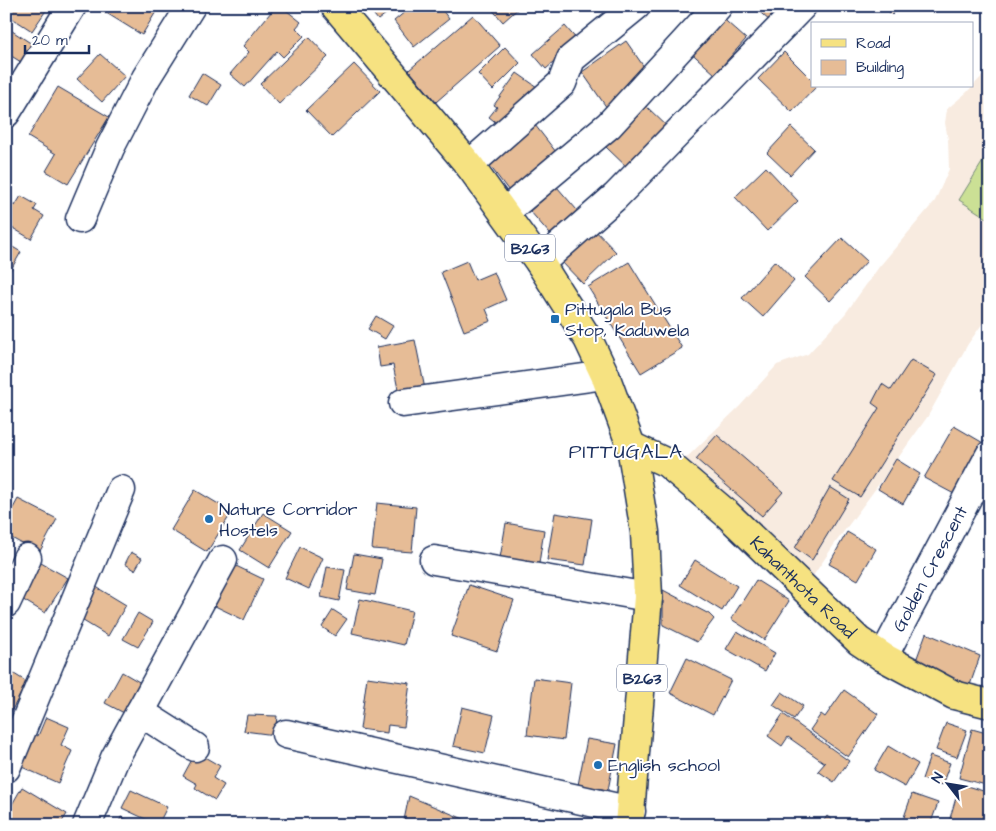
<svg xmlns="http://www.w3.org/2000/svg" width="996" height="831" viewBox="0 0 996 831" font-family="'Architects Daughter',sans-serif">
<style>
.built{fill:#f8ebe0}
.green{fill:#cbe095;stroke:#73887a}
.building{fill:#e6bc96;stroke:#1b2f5e}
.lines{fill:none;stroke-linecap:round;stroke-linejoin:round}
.minor-casing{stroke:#1b2f5e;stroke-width:31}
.major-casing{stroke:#1b2f5e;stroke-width:31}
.minor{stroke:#fff;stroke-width:28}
.major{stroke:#f6e281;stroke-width:28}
.poi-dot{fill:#1f6fb2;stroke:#fff;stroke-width:2}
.labels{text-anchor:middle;stroke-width:4;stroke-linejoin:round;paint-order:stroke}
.shield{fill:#fff;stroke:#5f6d8e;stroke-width:1}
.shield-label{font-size:16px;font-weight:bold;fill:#1b2f5e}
.poi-label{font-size:18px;fill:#1b2f5e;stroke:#fff;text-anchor:start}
.street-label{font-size:18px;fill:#1b2f5e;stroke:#fff}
.quarter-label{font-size:20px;letter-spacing:1px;fill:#1b2f5e;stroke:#fff}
</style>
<rect width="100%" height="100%" fill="#fff"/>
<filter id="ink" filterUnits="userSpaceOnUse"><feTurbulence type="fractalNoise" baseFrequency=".02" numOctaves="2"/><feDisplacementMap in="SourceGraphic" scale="10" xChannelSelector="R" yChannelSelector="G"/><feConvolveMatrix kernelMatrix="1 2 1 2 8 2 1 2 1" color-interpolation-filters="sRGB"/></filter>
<g filter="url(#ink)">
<path class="built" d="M990,68V313L968,344L928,416L891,468L836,542L811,579L799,563L771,535L709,477L684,460L740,406L777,365L808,354L845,314L879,267L935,201L949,169L948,139L945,123L947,109L966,93Z"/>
<path class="green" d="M985,158L990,161V220L959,200Z"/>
<g class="building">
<path d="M6,6H49L32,31L6,14Z"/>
<path d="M95,6H150L157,10L142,35Z"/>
<path d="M276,6H281L301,22L296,28L304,36L283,57L277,51L245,87L230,74L249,52L243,46Z"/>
<path d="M367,6H396L378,20Z"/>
<path d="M412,6H439L449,19L414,47L394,21Z"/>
<path d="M489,6H521L503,22Z"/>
<path d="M753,6H788L772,23Z"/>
<path d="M883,6H900L892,15Z"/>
<path d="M718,14L746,39L715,74L687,49Z"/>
<path d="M473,15L500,46L436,102L409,70Z"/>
<path d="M565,26L578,41L546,69L533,54Z"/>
<path d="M6,27L32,44L21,62L8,54L6,57Z"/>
<path d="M309,37L328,57L279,104L260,84Z"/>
<path d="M626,41L651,77L607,108L582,72Z"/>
<path d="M505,47L520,63L493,90L478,74Z"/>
<path d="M784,52L812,80V86H817L792,112L758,79Z"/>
<path d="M100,54L125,76L102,102L77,79Z"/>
<path d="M354,64L380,91L332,137L306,110Z"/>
<path d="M202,73L221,85L208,106L189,95Z"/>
<path d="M517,73L537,87L503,128L489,117L497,107L494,105Z"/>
<path d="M58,87L109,117L68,184L46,171L56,154L28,137Z"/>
<path d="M646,106L672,131L632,172L606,147Z"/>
<path d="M535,125L563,161L515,199L487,162Z"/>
<path d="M791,127L814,149L790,175L767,153Z"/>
<path d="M766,167L798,201L767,231L735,197Z"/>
<path d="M557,187L583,217L556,241L530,211Z"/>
<path d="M21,196L37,205L34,210L44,216L31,239L11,227L8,234L6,233V201L15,206Z"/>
<path d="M592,227L616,252L583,284L559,259Z"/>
<path d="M842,238L867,261L830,301L805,277Z"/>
<path d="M6,243L21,252L9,273L6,272Z"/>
<path d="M467,261L475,280L494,272L506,300L486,309L491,321L464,331L441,272Z"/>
<path d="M775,261L794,281L763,317L742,298Z"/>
<path d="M629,262L682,348L641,373L588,287Z"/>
<path d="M376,316L393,326L385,339L368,329Z"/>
<path d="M415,340L426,394L400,399L393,365L380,367L377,347Z"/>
<path d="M911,360L937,375L860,497L833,481L879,408L872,403L882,384L891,390Z"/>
<path d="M954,426L985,444L956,495L924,478Z"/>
<path d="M717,435L783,492L762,516L696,459Z"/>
<path d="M896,459L920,474L903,504L878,489Z"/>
<path d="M830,487L849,499L812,560L795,548Z"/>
<path d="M195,490L232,512L207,552L171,530Z"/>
<path d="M18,499L57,519L39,553L6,535L12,524L6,521Z"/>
<path d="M377,503L416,507L412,552L372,549Z"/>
<path d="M263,513L292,531L269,568L240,550Z"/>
<path d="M555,513L592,519L585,565L547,560Z"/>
<path d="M506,523L544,530L538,570L499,564Z"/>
<path d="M847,532L876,549L858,580L829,564Z"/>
<path d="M300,547L323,558L309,589L285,578Z"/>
<path d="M131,552L142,558L135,570L125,564Z"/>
<path d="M354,554L382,559L375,595L347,590Z"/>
<path d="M695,560L737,586L722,611L680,585Z"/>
<path d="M41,563L68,578L45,613L20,598Z"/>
<path d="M234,565L263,579L244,620L215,606Z"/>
<path d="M327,567L345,570L339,601L321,597Z"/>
<path d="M756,580L789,601L764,640L731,619Z"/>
<path d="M88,582L126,605L108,636L70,613Z"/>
<path d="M469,585L514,600L497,651L451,636Z"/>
<path d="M663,590L709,614L714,619L697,642L663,625Z"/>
<path d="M360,599L412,611L404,645L352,633Z"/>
<path d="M333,610L347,619L335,636L322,627Z"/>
<path d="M138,613L153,622L138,647L123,639Z"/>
<path d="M737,631L775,653L765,671L726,649Z"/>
<path d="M926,633L980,656L970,685L915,663Z"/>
<path d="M687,658L731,680L713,715L670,693Z"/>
<path d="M6,669L27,682L7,719H6Z"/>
<path d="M122,672L141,683L124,713L105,703Z"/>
<path d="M367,677L410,683L404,727L388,725L387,733L360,729Z"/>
<path d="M534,678L571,683L564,740L527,735Z"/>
<path d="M844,690L878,714L848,757L810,730L821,714L825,717Z"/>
<path d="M782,692L803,706L794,719L773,705Z"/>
<path d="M462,707L494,715L485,753L453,746Z"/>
<path d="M783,714L849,761L834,782L818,771L825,763L788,737L782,746L768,736Z"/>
<path d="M247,715L277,716L275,735L244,731Z"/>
<path d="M46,717L69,727L61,745L72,751L58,783L15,764L29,732L38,736Z"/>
<path d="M946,723L967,730L957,757L936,750Z"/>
<path d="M972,729L990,734V786L959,778Z"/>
<path d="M587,739L617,744L608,790L578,785Z"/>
<path d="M888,746L918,764L905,787L874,770Z"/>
<path d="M196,752L220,766L213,778L224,785L215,800L195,788L197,784L183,776Z"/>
<path d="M930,756L950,763L942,785L922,779Z"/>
<path d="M960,784L990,793L980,825H948Z"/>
<path d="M22,787L67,814L60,825H6V815Z"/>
<path d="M131,790L167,807L158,825L122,808Z"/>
<path d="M912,794L938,803L930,825H918L903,820Z"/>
<path d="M409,796L466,820L465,825H403Z"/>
<path d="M827,816L838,825H821Z"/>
<path d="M121,817L140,825H118Z"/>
<path d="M510,819L540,824V825H509Z"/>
</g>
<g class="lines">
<defs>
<g id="minor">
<path d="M6,113L72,6"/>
<path d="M469,165L562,83L571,59L636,6"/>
<path d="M505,212L609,125L718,6"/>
<path d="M80,219L110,148L146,78L191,6"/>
<path d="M540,263L615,197L802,6"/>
<path d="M403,403L605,375"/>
<path d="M434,560L648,597"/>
<path d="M6,603L27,558"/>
<path id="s1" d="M883,657L990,455"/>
<path d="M140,712L195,747"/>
<path d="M286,734L631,811"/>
<path d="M6,768L121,490"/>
<path d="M87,825L115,758L223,560"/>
</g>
<g id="major">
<path d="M335,6L469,165L540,263L588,339L605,375L631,446L645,532L648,597L629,825"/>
<path id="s2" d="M631,446L667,463L727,514L859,641L883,657L954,695L990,704"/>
</g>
</defs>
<use href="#minor" class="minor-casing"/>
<use href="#major" class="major-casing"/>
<use href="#minor" class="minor"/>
<use href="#major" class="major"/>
</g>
</g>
<g class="poi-dot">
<rect x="550" y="314" width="10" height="10" rx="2.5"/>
<circle cx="209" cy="519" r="5"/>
<circle cx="598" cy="765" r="5"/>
</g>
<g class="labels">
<g class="shield">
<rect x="505" y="234.5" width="50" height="27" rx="4"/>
<rect x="617" y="664.5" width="50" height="27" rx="4"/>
</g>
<g class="shield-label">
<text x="530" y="254">B263</text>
<text x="642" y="684">B263</text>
</g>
<g class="poi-label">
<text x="565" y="315">Pittugala Bus<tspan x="565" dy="21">Stop, Kaduwela</tspan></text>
<text x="219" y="515">Nature Corridor<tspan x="219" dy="21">Hostels</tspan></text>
<text x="608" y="771">English school</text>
</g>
<g class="street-label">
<text dy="6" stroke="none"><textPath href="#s1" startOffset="100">Golden Crescent</textPath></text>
<text dy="6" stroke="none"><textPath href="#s2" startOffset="224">Kahanthota Road</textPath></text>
</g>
<g class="quarter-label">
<text x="626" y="458">PITTUGALA</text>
</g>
</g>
<rect width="996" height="831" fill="none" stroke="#fff" stroke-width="25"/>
<rect x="12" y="12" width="971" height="806" fill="none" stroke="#1b2f5e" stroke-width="2" filter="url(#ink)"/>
<rect x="811" y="22" width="162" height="65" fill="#ffffff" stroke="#a4acbf"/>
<rect x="821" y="39" width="25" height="8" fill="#f6e281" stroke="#a4acbf"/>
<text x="856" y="48" font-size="15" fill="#1b2f5e">Road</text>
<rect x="821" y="60" width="25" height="15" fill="#e6bc96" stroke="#a4acbf"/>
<text x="856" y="72" font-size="15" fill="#1b2f5e">Building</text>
<g transform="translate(948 784) rotate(301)" stroke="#ffffff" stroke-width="4" paint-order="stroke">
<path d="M0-4L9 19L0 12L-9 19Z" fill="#1b2f5e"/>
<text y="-8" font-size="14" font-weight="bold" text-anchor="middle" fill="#1b2f5e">N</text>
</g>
<path d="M25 45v8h64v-8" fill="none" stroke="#1b2f5e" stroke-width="2.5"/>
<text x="32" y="45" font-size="15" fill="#1b2f5e" stroke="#ffffff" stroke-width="4" paint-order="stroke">20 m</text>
</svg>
